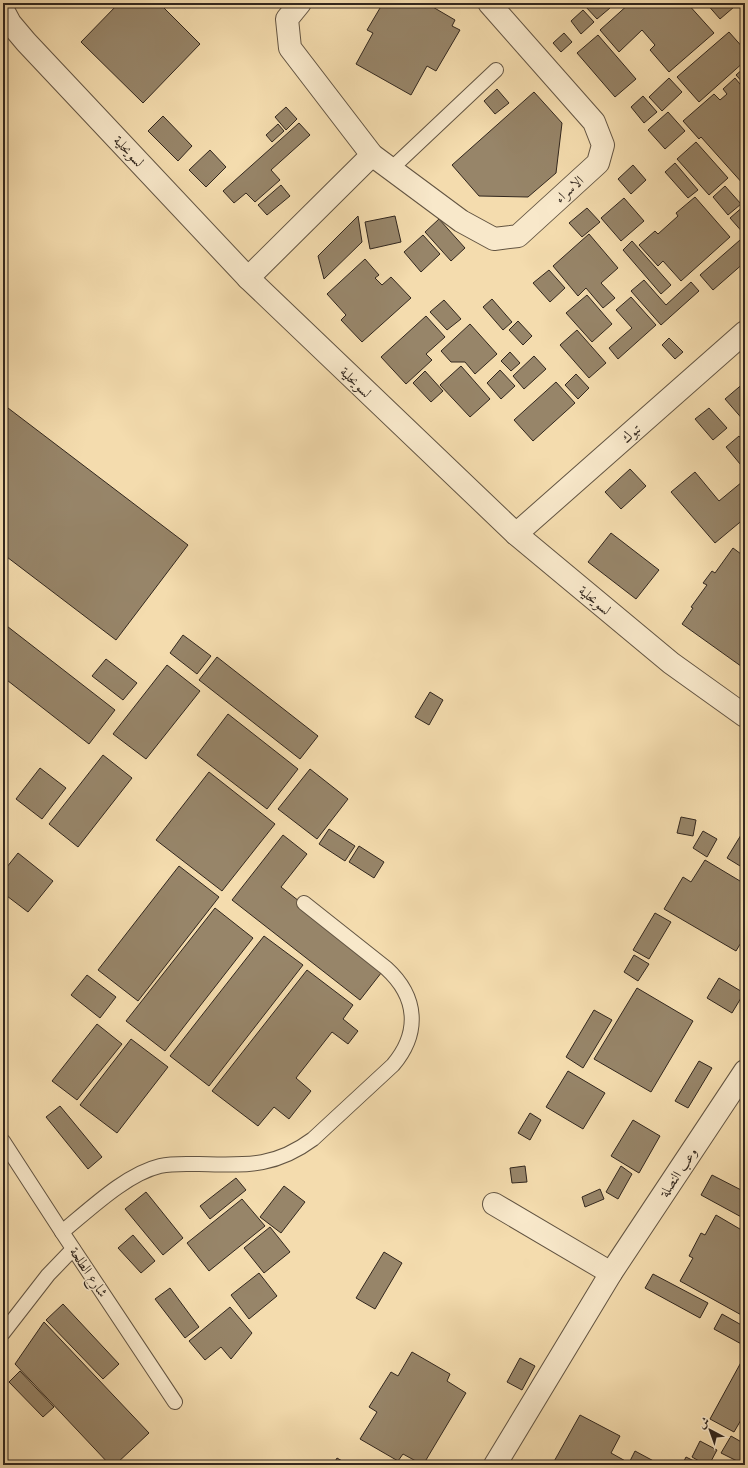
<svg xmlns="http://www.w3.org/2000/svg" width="748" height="1468" viewBox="0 0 748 1468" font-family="Cardo,Amiri,serif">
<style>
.building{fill:#978569;stroke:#32271e}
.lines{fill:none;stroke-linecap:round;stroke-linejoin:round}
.service-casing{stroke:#625442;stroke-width:16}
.minor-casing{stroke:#625442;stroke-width:24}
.service{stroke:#f8e8ca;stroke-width:14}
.minor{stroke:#f8e8ca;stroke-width:22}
.labels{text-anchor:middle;stroke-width:3;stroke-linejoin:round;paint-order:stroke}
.street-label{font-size:14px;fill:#32271e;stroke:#f8e8ca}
</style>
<rect width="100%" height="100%" fill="#f4dcae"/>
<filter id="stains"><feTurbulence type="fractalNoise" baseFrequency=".005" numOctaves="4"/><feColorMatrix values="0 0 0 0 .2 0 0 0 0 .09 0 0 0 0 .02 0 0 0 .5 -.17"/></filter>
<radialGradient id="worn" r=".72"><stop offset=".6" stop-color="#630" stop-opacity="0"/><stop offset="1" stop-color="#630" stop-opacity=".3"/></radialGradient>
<g class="building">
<path d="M119,3H159L200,44L143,103L81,42Z"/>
<path d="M383,3H426L455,20L452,26L460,30L436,71L427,66L411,95L356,64L373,33L367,30Z"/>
<path d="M589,3H606L610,8L597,19L585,6Z"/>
<path d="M630,3H687L714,33L669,72L650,50L655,45L642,30L619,52L600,30Z"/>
<path d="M706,3H731L734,7L720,19Z"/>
<path d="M583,10L594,22L581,34L571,21Z"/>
<path d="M729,32L745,50V61L699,102L677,77Z"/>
<path d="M564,33L572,42L561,52L553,43Z"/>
<path d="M598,35L636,79L615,97L577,53Z"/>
<path d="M745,67V85L736,75Z"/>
<path d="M669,78L682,92L662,111L649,97Z"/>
<path d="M735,78L745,90V184L744,185L701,137L699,139L683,121L714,94L720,100L727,94L723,89Z"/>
<path d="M497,89L509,103L495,114L484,101Z"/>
<path d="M534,92L562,123L556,173L528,197L479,196L452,165Z"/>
<path d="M643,96L657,112L644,123L631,107Z"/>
<path d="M286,107L297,119L286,130L275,117Z"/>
<path d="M668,112L685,131L665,149L648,130Z"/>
<path d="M163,116L192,146L178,161L148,131Z"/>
<path d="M299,123L310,135L271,170L280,180L255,202L246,193L234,203L223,191Z"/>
<path d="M278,124L284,131L272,142L266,135Z"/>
<path d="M696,142L728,178L709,195L677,159Z"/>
<path d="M210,150L226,167L206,187L189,170Z"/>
<path d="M675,163L698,190L688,198L665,172Z"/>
<path d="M633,165L646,180L631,194L618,179Z"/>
<path d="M281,185L290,196L267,215L258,205Z"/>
<path d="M725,186L741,204L728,215L713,197Z"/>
<path d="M695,197L730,237L681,281L663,261L658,266L639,245L655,231L658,234L678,216L676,213Z"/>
<path d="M624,198L644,221L621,241L601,218Z"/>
<path d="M745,205V235L730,218Z"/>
<path d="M587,208L600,222L582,237L569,223Z"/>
<path d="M358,216L362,242L324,279L318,256Z"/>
<path d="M395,216L401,242L370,249L365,222Z"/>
<path d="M439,219L465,248L451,261L425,232Z"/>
<path d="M589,234L618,268L601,283L615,298L603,308L586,288L578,296L553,266Z"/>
<path d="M423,235L440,254L421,272L404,252Z"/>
<path d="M740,240L745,247V262L713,290L700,275Z"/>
<path d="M632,241L671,285L661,294L623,250Z"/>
<path d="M365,259L379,275L375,278L382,285L391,277L411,298L362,342L341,320L346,315L327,294Z"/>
<path d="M549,270L565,288L550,302L533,283Z"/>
<path d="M644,280L666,305L691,282L699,291L661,325L631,291Z"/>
<path d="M587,295L612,324L592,342L566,313Z"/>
<path d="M631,297L656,325L618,359L609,348L632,328L616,310Z"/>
<path d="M492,299L512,322L503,330L483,307Z"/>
<path d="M444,300L461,319L447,330L430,312Z"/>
<path d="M426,316L445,337L426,354L432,360L406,384L381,357Z"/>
<path d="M518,321L532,336L523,345L509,330Z"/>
<path d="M470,324L497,354L475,374L465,362H451L441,351Z"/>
<path d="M577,330L606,363L589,378L560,345Z"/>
<path d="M669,338L683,352L675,359L662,345Z"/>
<path d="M510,352L520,363L511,371L501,361Z"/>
<path d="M534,356L546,369L524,389L513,376Z"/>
<path d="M461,366L490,399L470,417L440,385Z"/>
<path d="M500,370L515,386L501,399L487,383Z"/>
<path d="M425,371L443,391L431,402L413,383Z"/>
<path d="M576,374L589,388L578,399L565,385Z"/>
<path d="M556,382L575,403L533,441L514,420Z"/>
<path d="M745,382V422L725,399Z"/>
<path d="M8,408L188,545L116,640L3,554V415Z"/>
<path d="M709,408L727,428L713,440L695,419Z"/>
<path d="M739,436L745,443V470L726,447Z"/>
<path d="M630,469L646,486L621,509L605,492Z"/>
<path d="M695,472L719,501L742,482L745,485V518L715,543L671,492Z"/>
<path d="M611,533L659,570L636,599L588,562Z"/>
<path d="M733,548L745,557V669L682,624L693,608L691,607L707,585L703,583L712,571L715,573Z"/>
<path d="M3,623L115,710L89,744L3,677Z"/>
<path d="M183,635L211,656L197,674L170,653Z"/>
<path d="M217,657L318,736L300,759L199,680Z"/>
<path d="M106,659L137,683L123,700L92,676Z"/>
<path d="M167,665L200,691L146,759L113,734Z"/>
<path d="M430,692L443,700L429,725L415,717Z"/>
<path d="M228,714L298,769L267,809L197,755Z"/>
<path d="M103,755L132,778L78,847L49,824Z"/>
<path d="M40,768L66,788L42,819L16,799Z"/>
<path d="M310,769L348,799L317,839L278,809Z"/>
<path d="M209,772L275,824L222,891L156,840Z"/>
<path d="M681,817L696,820L693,836L677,833Z"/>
<path d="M329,829L355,846L345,861L319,844Z"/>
<path d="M744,830L745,831V869L727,858Z"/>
<path d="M703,831L717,839L707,857L693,848Z"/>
<path d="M283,835L307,854L281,887L385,968L360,1000L232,900Z"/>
<path d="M359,846L384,862L374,878L349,862Z"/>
<path d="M18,853L53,881L28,912L3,893V872Z"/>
<path d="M705,860L745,884V936L736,951L664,909L683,877L691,882Z"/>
<path d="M179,866L219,897L138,1001L98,970Z"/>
<path d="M215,908L253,938L165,1051L126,1021Z"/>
<path d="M655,913L671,922L649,959L633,950Z"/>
<path d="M264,936L303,965L209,1086L170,1056Z"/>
<path d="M634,955L649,964L638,981L624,972Z"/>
<path d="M307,970L353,1005L343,1019L358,1031L348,1044L332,1032L296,1078L311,1091L289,1119L274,1107L258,1126L212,1091Z"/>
<path d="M87,975L116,997L100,1018L71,995Z"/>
<path d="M719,978L744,993L732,1013L707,998Z"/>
<path d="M637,988L693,1021L651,1092L594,1059Z"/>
<path d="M594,1010L612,1020L583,1068L566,1057Z"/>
<path d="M97,1024L122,1044L77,1100L52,1081Z"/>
<path d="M131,1039L168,1067L117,1133L80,1105Z"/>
<path d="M699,1061L712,1068L688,1108L675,1101Z"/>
<path d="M568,1071L605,1093L583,1129L546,1107Z"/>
<path d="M60,1106L102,1157L88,1169L46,1117Z"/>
<path d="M530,1113L541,1120L530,1140L518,1133Z"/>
<path d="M633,1120L660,1136L639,1173L611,1156Z"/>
<path d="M525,1166L527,1182L512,1183L510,1168Z"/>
<path d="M621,1166L632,1174L618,1199L606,1192Z"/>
<path d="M712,1175L745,1192V1219L701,1195Z"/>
<path d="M236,1178L246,1190L210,1219L200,1206Z"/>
<path d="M284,1186L305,1202L281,1233L260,1217Z"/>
<path d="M600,1189L604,1199L585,1207L582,1197Z"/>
<path d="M146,1192L183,1238L163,1255L125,1209Z"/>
<path d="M242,1199L265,1226L209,1271L187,1243Z"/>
<path d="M716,1215L745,1232V1317L680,1281L693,1258L689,1256L701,1233L705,1235Z"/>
<path d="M270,1227L290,1252L264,1273L244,1248Z"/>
<path d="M133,1235L155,1261L141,1273L118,1248Z"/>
<path d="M384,1252L402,1263L375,1309L356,1298Z"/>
<path d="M259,1273L277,1296L249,1319L231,1295Z"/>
<path d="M653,1274L708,1303L700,1318L645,1288Z"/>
<path d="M170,1288L199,1327L185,1338L155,1299Z"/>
<path d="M63,1304L119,1364L103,1379L46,1320Z"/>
<path d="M230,1307L252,1333L231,1359L221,1347L205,1360L189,1341Z"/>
<path d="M722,1314L745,1327V1346L714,1329Z"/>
<path d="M44,1322L149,1433L115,1465H110L15,1364Z"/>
<path d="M412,1352L450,1374L447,1381L466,1393L423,1465L403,1454L398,1461L360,1439L377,1412L369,1407L391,1372L398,1376Z"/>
<path d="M745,1355V1413L734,1432L710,1419Z"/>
<path d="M520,1358L535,1366L522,1390L507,1382Z"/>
<path d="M20,1371L54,1407L43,1417L9,1382Z"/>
<path d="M580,1415L620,1436L611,1453L629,1463L635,1451L661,1465H552Z"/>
<path d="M731,1436L745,1444V1452L739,1462L721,1453Z"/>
<path d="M700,1441L717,1450L709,1465H706L692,1457Z"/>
<path d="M686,1457L702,1465H682Z"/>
<path d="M337,1458L349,1465H333Z"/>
</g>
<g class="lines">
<defs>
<g id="service">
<path d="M391,169L496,70"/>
<path d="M3,1141L62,1232L175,1402"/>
<path d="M62,1232C89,1210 126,1174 160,1166C173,1163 186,1164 199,1164C245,1165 274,1168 313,1139L393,1065C420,1033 418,997 386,968L304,903"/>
<path d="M3,1333L48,1275L73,1249"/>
</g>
<g id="minor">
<path d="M300,3L287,19L290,48L372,155L461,221L494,239L518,236L598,163L603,145L594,122L489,3"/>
<path d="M3,10L10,23L26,42L248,278L516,534L671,663L745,716"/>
<path d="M248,278L372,155"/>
<path d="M516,534L745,332"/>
<path d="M494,1204L611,1273"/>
<path d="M495,1465L611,1273L745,1071"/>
</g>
</defs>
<use href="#service" class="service-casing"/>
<use href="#minor" class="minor-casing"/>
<use href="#service" class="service"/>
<use href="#minor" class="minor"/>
</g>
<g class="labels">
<g class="street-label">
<text transform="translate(129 151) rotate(47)" y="5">لسويحلية</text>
<text transform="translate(569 189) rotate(-42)" y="5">الاسراء</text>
<text transform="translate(356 382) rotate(44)" y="5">لسويحلية</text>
<text transform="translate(631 433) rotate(-42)" y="5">تبوك</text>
<text transform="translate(595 600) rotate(40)" y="5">لسويحلية</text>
<text transform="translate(678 1172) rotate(-56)" y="5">وعب النصلة</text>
<text transform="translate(89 1272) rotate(56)" y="5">شارع الطلحة</text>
</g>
</g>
<rect width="748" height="1468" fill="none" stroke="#f4dcae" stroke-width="16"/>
<rect x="4" y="4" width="740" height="1460" fill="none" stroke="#32271e" stroke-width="2"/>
<rect x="8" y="8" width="732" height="1452" fill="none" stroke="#32271e"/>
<g transform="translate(710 1430) rotate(319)" stroke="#f8e8ca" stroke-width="3" paint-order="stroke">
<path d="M0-3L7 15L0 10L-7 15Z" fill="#32271e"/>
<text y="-6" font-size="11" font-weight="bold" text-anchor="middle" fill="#32271e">ش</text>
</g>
<rect width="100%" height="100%" filter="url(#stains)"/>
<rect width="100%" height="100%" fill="url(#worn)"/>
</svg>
